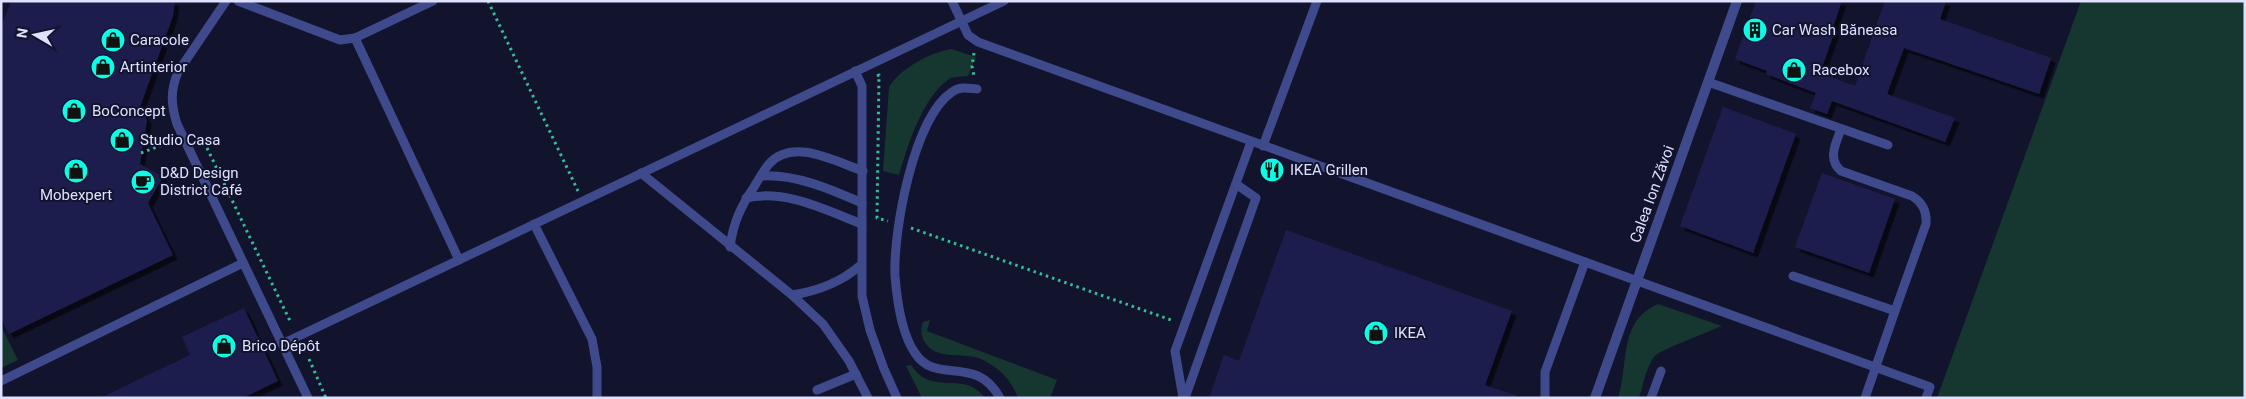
<svg xmlns="http://www.w3.org/2000/svg" width="2246" height="399" viewBox="0 0 2246 399" font-family="Roboto,sans-serif">
<style>
.green{fill:#15372f}
.building{fill:#1f1e4d;filter:url(#shadow)}
.lines{fill:none;stroke-linecap:round;stroke-linejoin:round}
.path{stroke:#33be9a;stroke-width:3;stroke-dasharray:2.5 4;stroke-linecap:butt}
.service{stroke:#3e4a8b;stroke-width:9}
.minor{stroke:#3e4a8b;stroke-width:10}
.labels{text-anchor:middle;stroke-width:4;stroke-linejoin:round;paint-order:stroke}
.poi-label{font-size:15px;fill:#dee1ff;stroke:#12132d;text-anchor:start}
.street-label{font-size:15px;fill:#dee1ff;stroke:#12132d}
</style>
<defs>
<filter id="shadow"><feDropShadow dx="4.5" dy="4.5" stdDeviation="0" flood-color="#0009"/></filter>
</defs>
<rect width="100%" height="100%" fill="#12132d"/>
<g class="green">
<path d="M2081,1H2245V398H1937Z"/>
<path d="M951,49L976,57L968,76C963,77 954,76 949,79C922,98 908,145 899,175L883,171L889,87C901,68 929,53 951,49Z"/>
<path d="M1658,304L1722,326C1711,331 1657,351 1654,357C1646,368 1643,385 1639,398H1618C1629,364 1618,321 1658,304Z"/>
<path d="M930,320L927,331L1057,380L1050,398H1018C1012,380 998,367 981,359C961,351 936,362 924,341C920,334 921,328 923,322Z"/>
<path d="M1,326L18,360L1,368Z"/>
<path d="M911,365C915,370 919,376 926,379C948,388 967,375 985,398H922L906,366Z"/>
</g>
<g class="building">
<path d="M11,1H175L173,16L140,107L147,120L140,164L163,177L148,203L173,255L9,334L1,318V27Z"/>
<path d="M1756,1H1842L1832,30L1835,31L1820,73L1855,86L1885,1H1946L1940,19L2051,58L2039,94L1904,48L1887,94L1955,118L1945,142L1832,101L1827,114L1810,108L1816,93L1766,74L1767,71L1735,59Z"/>
<path d="M1723,107L1796,134L1753,253L1680,226Z"/>
<path d="M1822,173L1895,199L1869,273L1795,247Z"/>
<path d="M1286,230L1512,311L1485,385L1517,396L1516,398H1209L1224,355L1239,361Z"/>
<path d="M244,308L278,381L243,398H100L190,355L182,337Z"/>
</g>
<g class="lines">
<g class="path">
<path d="M488,1L578,191"/>
<path d="M974,53L972,66L974,76"/>
<path d="M877,76L879,75L877,218L888,221"/>
<path d="M207,148L290,321"/>
<path d="M141,153L170,142"/>
<path d="M911,228L1174,321"/>
<path d="M309,359L326,398"/>
</g>
<g class="service">
<path d="M226,1L178,72C170,91 171,105 177,124L308,398"/>
<path d="M238,1L340,40L355,38L433,1"/>
<path d="M952,1L968,35L978,42L1930,387L1926,398"/>
<path d="M355,38L459,260"/>
<path d="M855,71L862,86V296L870,330L884,369L897,398"/>
<path d="M1708,82L1888,145"/>
<path d="M977,89C968,88 960,86 952,92C913,118 893,233 895,276C897,301 901,333 915,353C936,386 976,353 1000,398"/>
<path d="M1841,129C1836,143 1827,159 1841,171L1912,196C1922,202 1927,212 1926,224L1895,311"/>
<path d="M1263,146L1317,1"/>
<path d="M641,173L792,295L823,324L849,361L868,398"/>
<path d="M761,176C796,174 830,189 862,203"/>
<path d="M746,198C786,189 825,210 862,224"/>
<path d="M534,224L592,339L597,367V398"/>
<path d="M730,247C733,223 741,206 754,187C759,179 763,171 769,164C793,137 836,162 863,171"/>
<path d="M1793,276L1895,311L1865,398"/>
<path d="M792,295C818,291 840,283 861,265"/>
<path d="M282,344L1004,1"/>
<path d="M1,381L243,263"/>
<path d="M817,390L856,374"/>
<path d="M1183,398L1175,351L1251,142"/>
<path d="M1185,398L1256,198L1236,184"/>
<path d="M1545,398V372L1585,262"/>
<path d="M1651,398L1661,371"/>
</g>
<path class="minor" d="M1595,398L1737,1"/>
</g>
<defs>
<symbol id="building-disc" viewBox="-11 -11 22 22"><circle r="9.5" fill="#0dfce5" stroke="#12132d"/><path d="M-4-6H4V6H1V3H-1V6H-4ZM-2.5-4.3h1.7v1.8h-1.7ZM.8-4.3h1.7v1.8H.8ZM-2.5-1h1.7V.8h-1.7ZM.8-1h1.7V.8H.8Z" fill="#111"/></symbol>
<symbol id="shop-disc" viewBox="-11 -11 22 22"><circle r="9.5" fill="#0dfce5" stroke="#12132d"/><path d="M-5-2.5h2.3a2.7 3.5 0 0 1 5.4 0H5L5.5 6h-11ZM-1.5-2.5h3a1.5 2.3 0 0 0-3 0Z" fill="#111"/></symbol>
<symbol id="restaurant-disc" viewBox="-11 -11 22 22"><circle r="9.5" fill="#0dfce5" stroke="#12132d"/><path d="M-5-6h1v4h1v-4h1v4h1v-4h1v5L-1.5 .5V6h-2V.5L-5-1ZM5-6V6H3V1.5H1.5Q1.5-4 5-6Z" fill="#111"/></symbol>
<symbol id="cafe-disc" viewBox="-11 -11 22 22"><circle r="9.5" fill="#0dfce5" stroke="#12132d"/><path d="M-5.5-4.5H6V0H3Q3 3.5 0 3.5H-2.5Q-5.5 3.5-5.5 0ZM3-3.2v2h1.7v-2ZM-6 4.5H4V6H-6Z" fill="#111"/></symbol>
</defs>
<g fill-rule="evenodd">
<use href="#building-disc" x="1741" y="16" width="28" height="28"/>
<use href="#shop-disc" x="99" y="26" width="28" height="28"/>
<use href="#shop-disc" x="89" y="53" width="28" height="28"/>
<use href="#shop-disc" x="1780" y="56" width="28" height="28"/>
<use href="#shop-disc" x="60" y="97" width="28" height="28"/>
<use href="#shop-disc" x="108" y="126" width="28" height="28"/>
<use href="#restaurant-disc" x="1258" y="156" width="28" height="28"/>
<use href="#shop-disc" x="62" y="157" width="28" height="28"/>
<use href="#cafe-disc" x="129" y="168" width="28" height="28"/>
<use href="#shop-disc" x="1362" y="319" width="28" height="28"/>
<use href="#shop-disc" x="210" y="332" width="28" height="28"/>
</g>
<g class="labels">
<g class="poi-label">
<text x="1772" y="35">Car Wash Băneasa</text>
<text x="130" y="45">Caracole</text>
<text x="120" y="72">Artinterior</text>
<text x="1812" y="75">Racebox</text>
<text x="92" y="116">BoConcept</text>
<text x="140" y="145">Studio Casa</text>
<text x="1290" y="175">IKEA Grillen</text>
<text x="160" y="178">D&amp;D Design<tspan x="160" dy="17">District Café</tspan></text>
<text x="76" y="200" text-anchor="middle">Mobexpert</text>
<text x="1394" y="338">IKEA</text>
<text x="242" y="351">Brico Dépôt</text>
</g>
<g class="street-label">
<text transform="translate(1652 194) rotate(-70)" y="5">Calea Ion Zăvoi</text>
</g>
</g>
<rect width="2246" height="399" fill="none" stroke="#dee1ff" stroke-width="5"/>
<g transform="translate(35 35) rotate(279)" stroke="#12132d" stroke-width="4" paint-order="stroke">
<path d="M0-4L9 19L0 12L-9 19Z" fill="#dee1ff"/>
<text y="-8" font-size="14" font-weight="bold" text-anchor="middle" fill="#dee1ff">N</text>
</g>
</svg>
